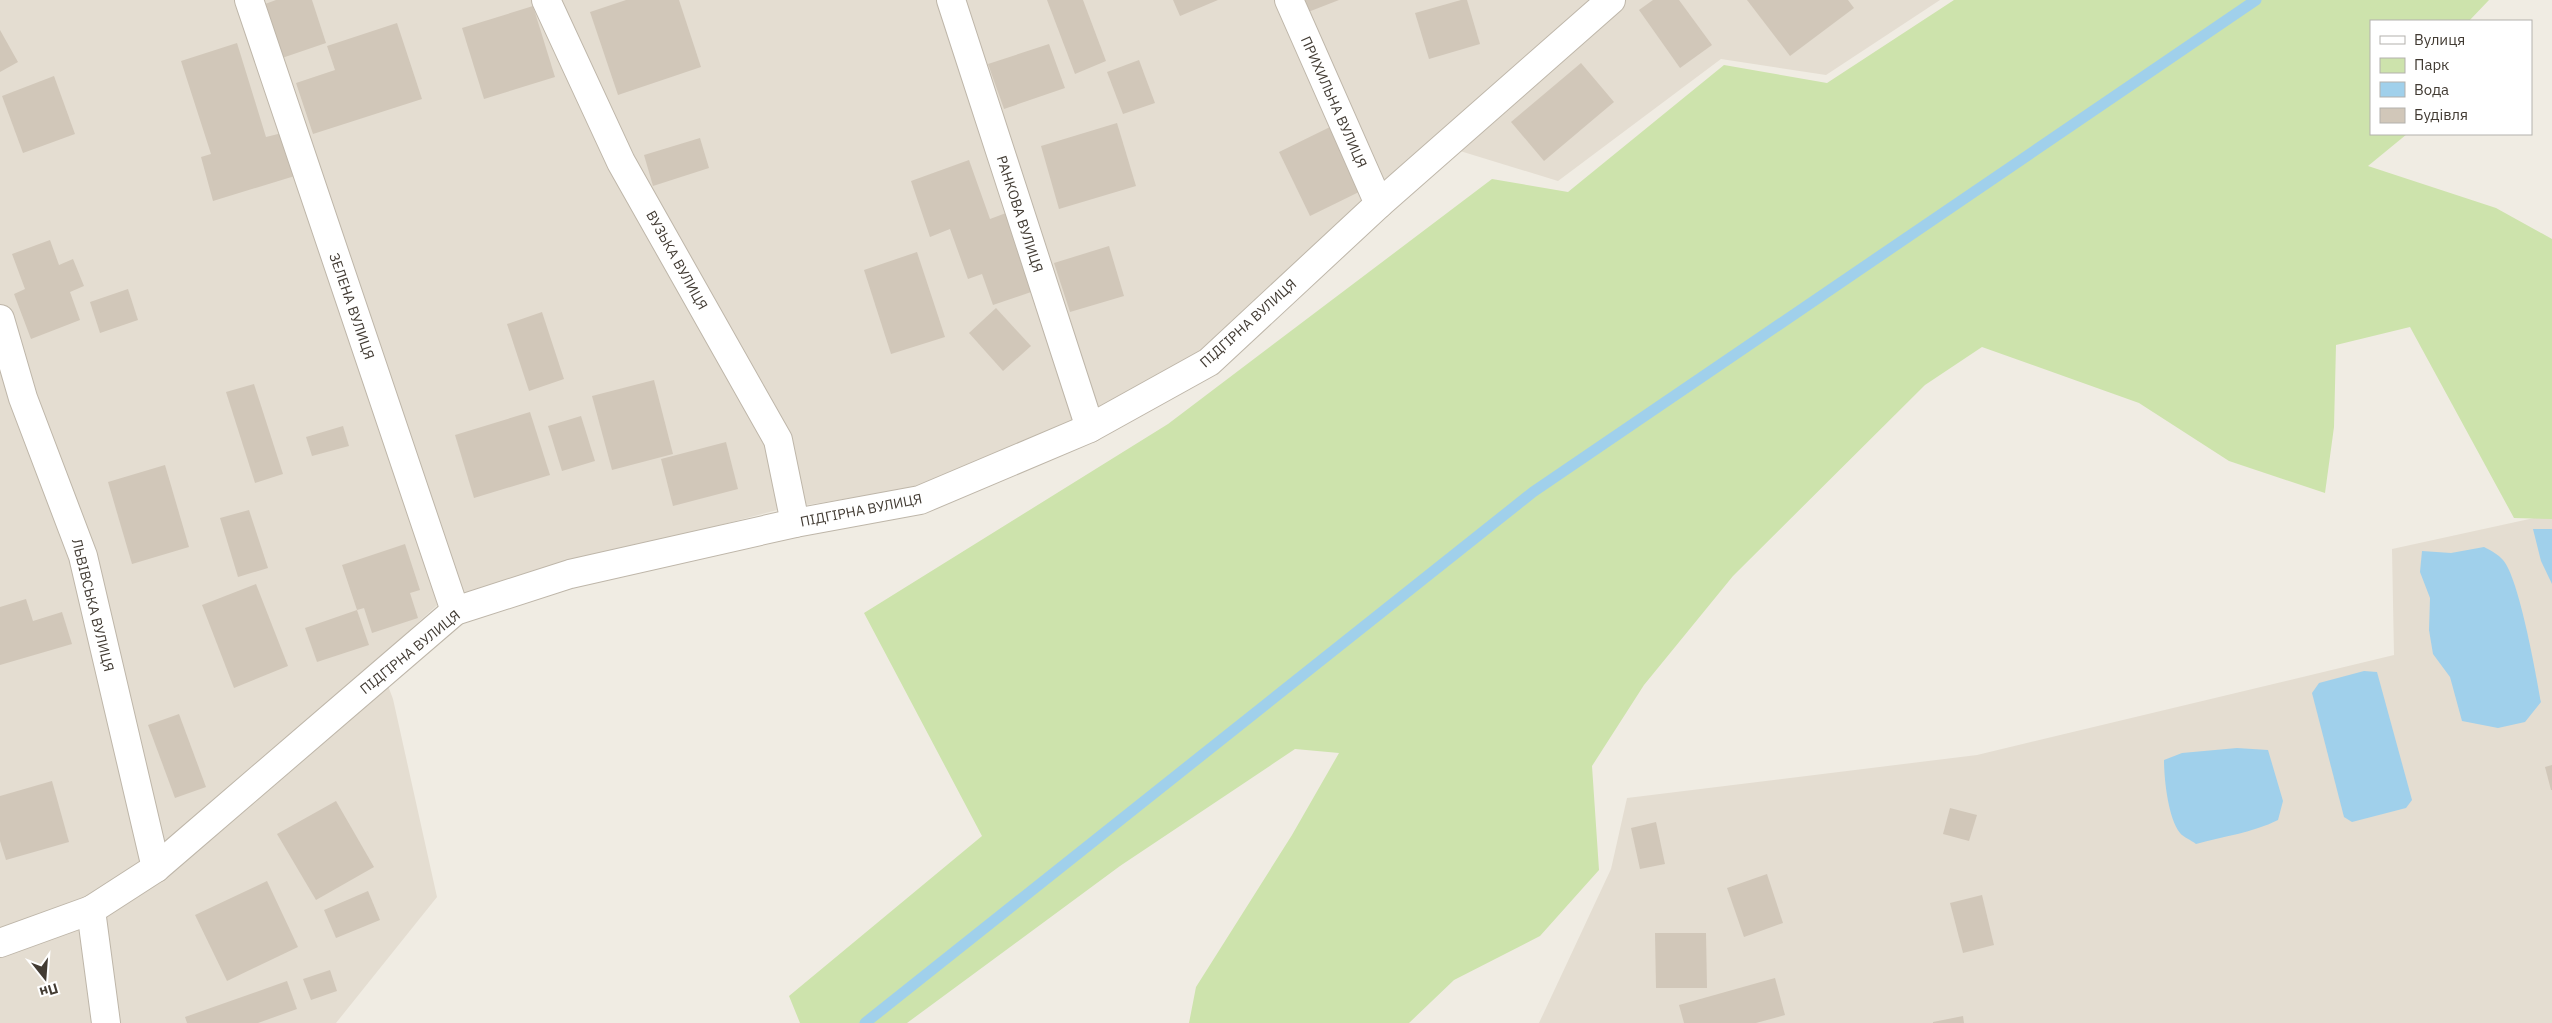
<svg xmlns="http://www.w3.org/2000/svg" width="2552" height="1023" viewBox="0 0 2552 1023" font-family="'IBM Plex Sans',sans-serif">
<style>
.residential{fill:#e4ddd1}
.green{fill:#cde3ac}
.water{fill:#a0d0eb}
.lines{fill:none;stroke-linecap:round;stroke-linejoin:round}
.stream{stroke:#a0d0eb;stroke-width:11}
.building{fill:#d1c7b9}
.minor-casing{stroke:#beb6a9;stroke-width:30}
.minor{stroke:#fff;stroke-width:28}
.labels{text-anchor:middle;stroke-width:4;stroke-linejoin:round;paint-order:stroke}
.street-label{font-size:14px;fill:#423b33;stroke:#fff}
</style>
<rect width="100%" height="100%" fill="#f0ece3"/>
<g class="residential">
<path d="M0,0H1940L1826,75L1721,59L1558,181L1434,143L1207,352L1060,429L921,487L781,509L445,598L378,659L393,699L437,897L336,1023H0Z"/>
<path d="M2552,514V1023H1539L1611,869L1627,798L1977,755L2394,655L2392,549Z"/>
</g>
<path class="green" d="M1954,0H2489L2469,21H2371V134H2407L2368,166L2496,208L2552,239V519L2514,518L2410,327L2336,345L2334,427L2325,493L2229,461L2139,403L1982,347L1925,385L1733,576L1644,685L1592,766L1599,870L1540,936L1454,980L1409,1023H1189L1196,987L1292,835L1339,753L1295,749L1120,866L907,1023H800L789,996L982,836L864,613L1168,424L1492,179L1568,192L1724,65L1827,83Z"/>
<g class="water">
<path d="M2533,529H2552V584L2541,561Z"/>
<path d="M2484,547C2490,550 2499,555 2503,560C2519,578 2536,674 2541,702L2525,722L2498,728L2462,721L2450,677L2433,654L2429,630L2430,598L2420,572L2422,551L2451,553Z"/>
<path d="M2364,671L2377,672L2412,800L2406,808L2352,822L2344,817L2312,693L2319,683Z"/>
<path d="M2237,748L2268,750L2283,801L2278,820C2252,833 2224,836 2196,844C2191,840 2183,837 2180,833C2168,818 2164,778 2164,760L2182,753Z"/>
</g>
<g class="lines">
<path class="stream" d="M865,1023L1533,492L2256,0"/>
</g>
<g class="building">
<path d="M276,0H312L326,43L282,58L265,4Z"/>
<path d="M626,0H679L701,67L618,95L590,12Z"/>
<path d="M1047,0H1083L1106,61L1075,74Z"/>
<path d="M1173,0H1218L1180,16Z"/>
<path d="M1298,0H1339L1303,14Z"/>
<path d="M1461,0H1467L1480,44L1429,59L1415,13Z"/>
<path d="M1653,0H1679L1712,45L1680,68L1639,10Z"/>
<path d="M1747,0H1848L1854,8L1790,56Z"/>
<path d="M533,6L555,77L484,99L462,28Z"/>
<path d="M397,23L422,99L313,134L296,83L335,70L327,46Z"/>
<path d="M0,30L18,62L0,72Z"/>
<path d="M237,43L266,137L286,132L298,175L213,201L201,157L211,154L181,61Z"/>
<path d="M1049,44L1065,88L1004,109L988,64Z"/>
<path d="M1139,60L1155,103L1123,114L1107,72Z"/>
<path d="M1581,63L1614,102L1544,161L1511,122Z"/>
<path d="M54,76L75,134L23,153L2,96Z"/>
<path d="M1117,123L1136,186L1059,209L1041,146Z"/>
<path d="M1330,127L1361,191L1310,216L1279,152Z"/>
<path d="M700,138L709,168L653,186L644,155Z"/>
<path d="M969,160L990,219L1006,213L1034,291L993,305L982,274L968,279L950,229L930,237L911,181Z"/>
<path d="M50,240L59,265L73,259L84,286L70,292L80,320L31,339L14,294L25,289L12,254Z"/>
<path d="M1109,246L1124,296L1070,312L1054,263Z"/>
<path d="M917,252L945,337L891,354L864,270Z"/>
<path d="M128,289L138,320L100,333L90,302Z"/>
<path d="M996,308L1031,346L1003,371L969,333Z"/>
<path d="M542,312L564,379L529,391L507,324Z"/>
<path d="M654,380L673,454L612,470L592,396Z"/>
<path d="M254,384L283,474L255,483L226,392Z"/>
<path d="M530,412L550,475L474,498L455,435Z"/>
<path d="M581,416L595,461L562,471L548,426Z"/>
<path d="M343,426L349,446L312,456L306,437Z"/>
<path d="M726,442L738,489L673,506L661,459Z"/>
<path d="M165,465L189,547L132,564L108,482Z"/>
<path d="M249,510L268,568L238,577L220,518Z"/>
<path d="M405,544L420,590L410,593L418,618L372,633L364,608L357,610L342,565Z"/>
<path d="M256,584L288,666L234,688L202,605Z"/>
<path d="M26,599L33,621L62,612L72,644L0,665V607Z"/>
<path d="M357,610L369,645L317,662L305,628Z"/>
<path d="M179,714L206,787L175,798L148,725Z"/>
<path d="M2552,765V790H2551L2545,767Z"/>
<path d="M52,781L69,842L6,860L0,841V796Z"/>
<path d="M336,801L374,867L316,900L277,834Z"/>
<path d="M1950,808L1977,815L1969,841L1943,834Z"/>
<path d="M1656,822L1665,864L1640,869L1631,828Z"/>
<path d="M1767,874L1783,923L1744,937L1727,888Z"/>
<path d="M267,881L298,947L227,981L195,915Z"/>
<path d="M368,891L380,920L336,938L324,910Z"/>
<path d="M1982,895L1994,945L1963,953L1950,903Z"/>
<path d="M1655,933H1706L1707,988H1656Z"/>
<path d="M330,970L337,991L311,1000L303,979Z"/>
<path d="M1775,978L1785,1015L1756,1023H1684L1679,1005Z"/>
<path d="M287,981L297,1009L258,1023H187L185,1017Z"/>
<path d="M1963,1016L1964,1023H1933V1022Z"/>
</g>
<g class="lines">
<defs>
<g id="minor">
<path d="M249,0L455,611"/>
<path d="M546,0L621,162L778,440L795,523"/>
<path d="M951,0L1090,428"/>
<path d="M1289,0L1379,204"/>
<path d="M0,319L23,398L83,556L156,868"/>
<path d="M91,910L106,1023"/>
<path d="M0,943L91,910L156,868L455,611L570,574L795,523L920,500L1090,428L1209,362L1379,204L1611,0"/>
</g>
</defs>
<use href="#minor" class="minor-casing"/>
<use href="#minor" class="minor"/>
</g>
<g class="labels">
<g class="street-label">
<text transform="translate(1334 102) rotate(66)" y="5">ПРИХИЛЬНА ВУЛИЦЯ</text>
<text transform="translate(1020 214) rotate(72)" y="5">РАНКОВА ВУЛИЦЯ</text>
<text transform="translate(677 260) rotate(61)" y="5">ВУЗЬКА ВУЛИЦЯ</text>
<text transform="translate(352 306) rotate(71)" y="5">ЗЕЛЕНА ВУЛИЦЯ</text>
<text transform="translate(1248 323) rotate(-42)" y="5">ПІДГІРНА ВУЛИЦЯ</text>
<text transform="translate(861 510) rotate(-11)" y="5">ПІДГІРНА ВУЛИЦЯ</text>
<text transform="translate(93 605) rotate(76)" y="5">ЛЬВІВСЬКА ВУЛИЦЯ</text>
<text transform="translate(410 652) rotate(-39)" y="5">ПІДГІРНА ВУЛИЦЯ</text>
</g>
</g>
<rect x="2370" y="20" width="162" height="115" fill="#ffffff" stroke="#b3b1ad"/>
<rect x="2380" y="36" width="25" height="8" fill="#ffffff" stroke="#b3b1ad"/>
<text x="2414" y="45" font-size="15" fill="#423b33">Вулиця</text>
<rect x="2380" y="58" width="25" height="15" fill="#cde3ac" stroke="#b3b1ad"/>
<text x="2414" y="70" font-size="15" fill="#423b33">Парк</text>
<rect x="2380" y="82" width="25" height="15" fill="#a0d0eb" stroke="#b3b1ad"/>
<text x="2414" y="95" font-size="15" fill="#423b33">Вода</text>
<rect x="2380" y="108" width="25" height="15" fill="#d1c7b9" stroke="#b3b1ad"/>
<text x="2414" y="120" font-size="15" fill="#423b33">Будівля</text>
<g transform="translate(45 978) rotate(163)" stroke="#ffffff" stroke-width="4" paint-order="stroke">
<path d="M0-4L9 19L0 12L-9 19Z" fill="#423b33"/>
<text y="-8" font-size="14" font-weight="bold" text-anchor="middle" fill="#423b33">Пн</text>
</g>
</svg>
